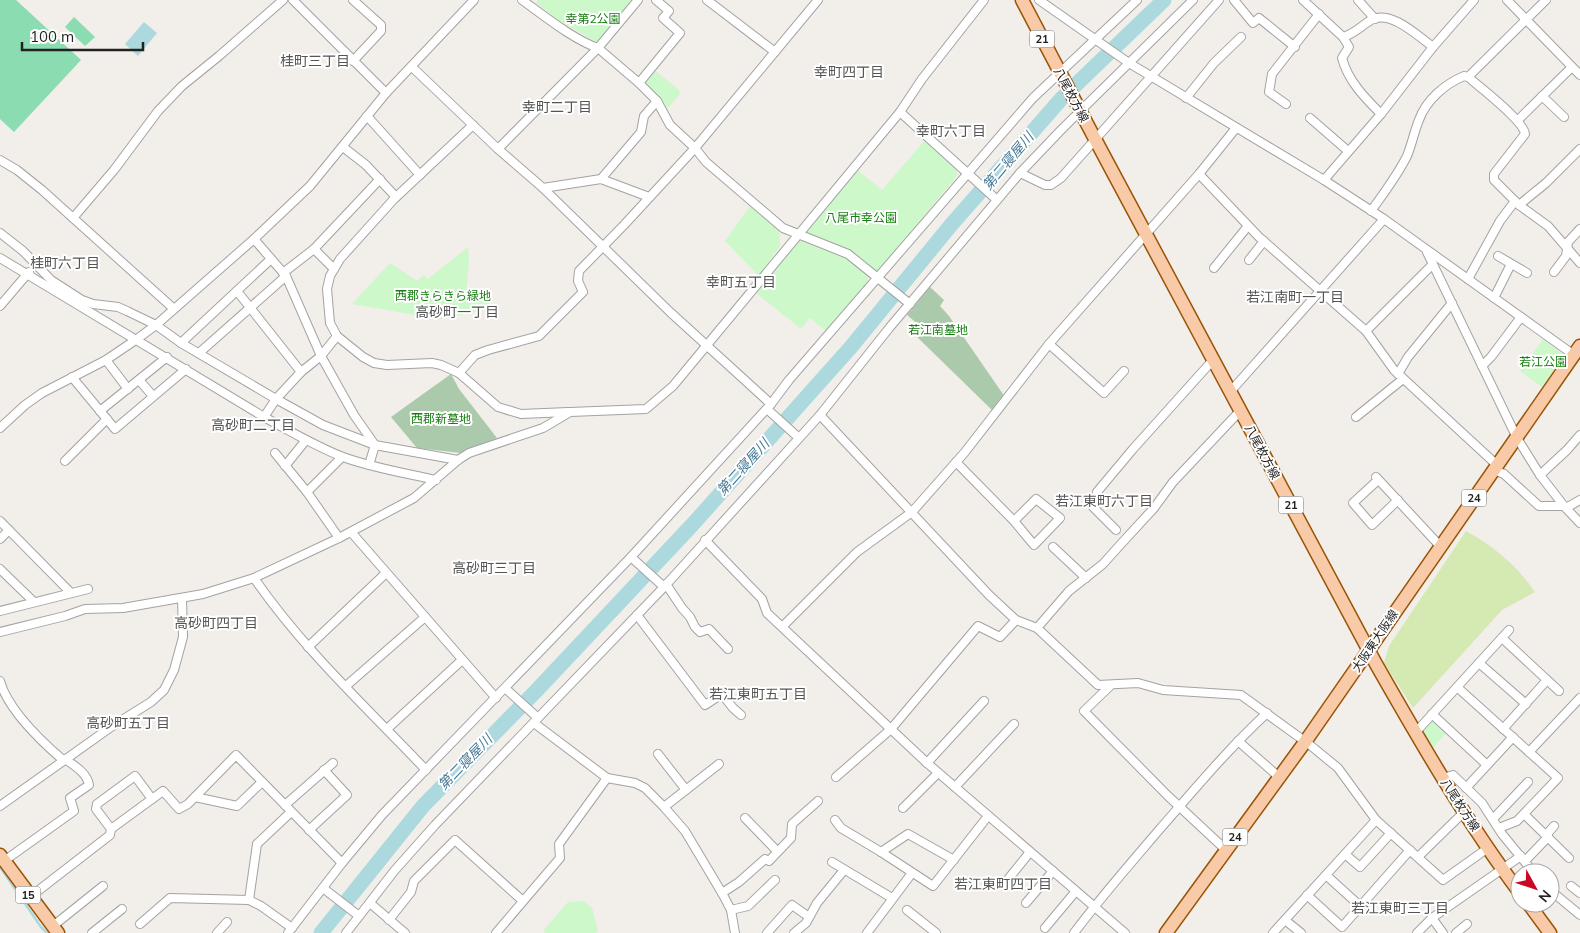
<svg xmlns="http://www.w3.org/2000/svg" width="1580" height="933" viewBox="0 0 1580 933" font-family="Mulish,'Noto Sans JP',sans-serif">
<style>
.grass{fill:#d5e9b2}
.cemetery{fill:#abcaab}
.park{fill:#cdf8ca}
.pitch{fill:#8bdcb1}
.water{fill:#acd9dd}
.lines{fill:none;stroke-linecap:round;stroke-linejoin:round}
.stream{stroke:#acd9dd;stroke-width:2.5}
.river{stroke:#acd9dd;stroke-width:15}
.street-casing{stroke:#a3a3a3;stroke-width:10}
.primary-casing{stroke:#995406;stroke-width:15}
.street{stroke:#fff;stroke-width:8}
.primary{stroke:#f9caa7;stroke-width:12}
.labels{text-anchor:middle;stroke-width:4;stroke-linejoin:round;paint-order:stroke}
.shield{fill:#fff;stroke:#646464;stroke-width:1}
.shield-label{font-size:11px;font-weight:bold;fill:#222}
.park-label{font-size:12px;fill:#177f11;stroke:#fff}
.street-label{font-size:12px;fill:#222;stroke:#fff}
.neighbourhood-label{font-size:14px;fill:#555;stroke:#fff}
.water-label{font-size:14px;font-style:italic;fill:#477a97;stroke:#fff}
</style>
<rect width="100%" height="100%" fill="#f2eee9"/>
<path class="grass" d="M1466,531C1494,546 1517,566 1535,592L1502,610L1413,708L1384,663L1389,646Z"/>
<g class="cemetery">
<path d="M930,287L944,300L940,306L949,316L1005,397L993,411L914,334L920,326L907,315Z"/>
<path d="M451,374L459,389L497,438L461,453L417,448L391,417Z"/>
</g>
<g class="park">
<path d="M538,0H633L598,42L593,40L560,21L536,3Z"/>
<path d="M653,69L679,90L680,94L668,108L663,102L645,85V79Z"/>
<path d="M925,140L956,169L957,176L877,272L850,251L806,234L805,230L857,170L882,190Z"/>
<path d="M750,206L779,230L780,246L759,276L725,241Z"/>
<path d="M802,239L847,257L869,273L867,282L826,331L810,318L801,329L756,293L793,243Z"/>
<path d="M468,247L469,259L466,294L489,300L490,307L476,312L439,319L352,304L390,263L417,281L424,275L428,279Z"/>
<path d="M1543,339L1564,355L1542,387L1520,371Z"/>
<path d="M1432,720L1446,733L1432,749L1423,731Z"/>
<path d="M583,901L592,908L598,931L596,933H545L543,931L568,902Z"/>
</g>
<g class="pitch">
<path d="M0,0H16L81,60L14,132L0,119Z"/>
<path d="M74,17L95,37L85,46L65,27Z"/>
</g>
<path class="water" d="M144,22L157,33L138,56L125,44Z"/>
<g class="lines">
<path class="stream" d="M0,867L41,927L47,933"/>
<path class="river" d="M321,933L423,806L537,690L693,524L851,347L951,225L1062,98L1164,0"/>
<defs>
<g id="street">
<path d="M293,0L386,93"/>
<path d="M353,0L381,25V31L353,61"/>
<path d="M522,0C543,15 574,40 598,48L639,83L657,101L670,125L695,148L706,162L783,228L848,254L910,304"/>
<path d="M707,0L775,52"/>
<path d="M1039,0L1129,63L1324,180L1384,219L1574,355"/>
<path d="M1234,0L1253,23L1259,18L1295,47"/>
<path d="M1303,0L1343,37C1354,34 1361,26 1371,20C1390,9 1418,36 1433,47"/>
<path d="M1358,0L1375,19"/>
<path d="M1507,0L1580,75"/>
<path d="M1343,37L1349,47L1342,58C1348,81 1365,98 1381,114"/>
<path d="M1468,77C1480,87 1524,121 1525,134L1494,174V180L1519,205L1548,226L1580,263"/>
<path d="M639,83L680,33L663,18L669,11L656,0"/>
<path d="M1542,96L1564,117"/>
<path d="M1186,98L1214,63L1241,37"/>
<path d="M1286,104L1269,92L1272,74L1319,14"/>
<path d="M900,112L997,200"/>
<path d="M367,116L420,175"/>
<path d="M1310,118L1348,151"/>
<path d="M1518,120L1572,67"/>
<path d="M473,125L394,199L340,259L330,276L327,289L330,323L337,336L363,357L374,363L387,365L432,363L441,365L459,373L475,355L488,350L539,336L583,292L578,281L579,271L624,225L695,148L818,0"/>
<path d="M343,147L366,165L396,197"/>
<path d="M498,149L598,48L638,0"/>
<path d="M0,160L17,170L42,190L174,309"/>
<path d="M1020,173L1045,185H1051L1061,178L1219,0"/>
<path d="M1199,174L1259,237L1366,331L1394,370L1497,465"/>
<path d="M601,179L641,132L644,116L657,101"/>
<path d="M1324,180L1381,114L1433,47L1474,0"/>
<path d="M543,188L601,179L649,197"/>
<path d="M1519,205L1546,183L1580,149"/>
<path d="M1371,211C1384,193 1397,176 1407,156C1412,144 1414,132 1419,120C1426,100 1445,84 1464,76L1468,77L1546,0"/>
<path d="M73,218L114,170L158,111L182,86L219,56L283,0"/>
<path d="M0,233L23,251L51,280L82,300L93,304L118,307L127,311L156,325L181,343L276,399L323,425L375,445L458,460"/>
<path d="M254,239L286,276L321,356L354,415L375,445L369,465"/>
<path d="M314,249L334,269"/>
<path d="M1427,252L1517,438L1540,475L1564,506L1580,523"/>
<path d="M1498,256L1527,273"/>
<path d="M0,258L264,417C290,431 315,446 343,457C373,468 405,473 436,480"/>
<path d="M1249,260L1264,241"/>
<path d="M1214,268L1248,226"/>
<path d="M1554,272L1566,256L1568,242L1580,229"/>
<path d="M283,273L314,249L380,179"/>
<path d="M1468,279L1500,221L1515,201"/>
<path d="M237,291L301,372"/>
<path d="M1494,298L1511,264"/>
<path d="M0,306L29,272"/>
<path d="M1366,331L1433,264"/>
<path d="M181,343L271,259"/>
<path d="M1049,344L1104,393L1124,371"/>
<path d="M199,353L286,276"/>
<path d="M106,360L128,389"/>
<path d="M1482,366L1491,357L1521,317"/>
<path d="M459,373L498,407L521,414L568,412"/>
<path d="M1398,374L1408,357L1452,303"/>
<path d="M72,377L115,429L186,369"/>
<path d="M139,380L153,396"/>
<path d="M1230,392L1384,219"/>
<path d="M771,404L789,380L1033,98L1137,0"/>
<path d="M767,409L799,438"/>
<path d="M100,411L167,357"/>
<path d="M820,415L989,595L1016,620L1037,628L1098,685L1138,683L1163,690L1241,695L1310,745L1338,768L1376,820L1273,933"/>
<path d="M264,417L276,399L301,372L321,356L337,336"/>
<path d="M1356,417L1403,379"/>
<path d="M0,428L25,405L42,393L106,360L137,339L156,325L254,239L310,186L386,93L474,0"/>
<path d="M275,453L307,492L339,538"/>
<path d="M65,461L107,419"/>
<path d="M956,462L1014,521L1034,545L1060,518L1036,499L1014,521"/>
<path d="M285,466L306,440"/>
<path d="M1494,470L1504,474L1539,506H1564"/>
<path d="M1540,475L1567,450L1580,435"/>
<path d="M1376,477L1440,546"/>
<path d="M1378,480L1353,503L1372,525L1398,500"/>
<path d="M307,492L342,457"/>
<path d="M1566,508L1580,500"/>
<path d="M0,521L71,593"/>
<path d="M1116,530L1093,507L1097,492L1133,449L1213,360"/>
<path d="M351,532L496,698"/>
<path d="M0,539L9,530"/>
<path d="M705,540L762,599L767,613L927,763L1125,933"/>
<path d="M1053,547L1086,578"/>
<path d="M631,557L664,587"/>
<path d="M0,569L34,602"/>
<path d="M254,578C303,649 367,708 426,770"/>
<path d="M666,584L682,608L690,617L695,627L700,632L709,629L728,649"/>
<path d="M0,611L88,589"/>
<path d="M637,615L705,705L722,694L733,708L741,715"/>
<path d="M783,626L857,552L912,512L965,452L1049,344L1199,174L1236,128"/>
<path d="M1037,628L1069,591L1103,564L1120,545L1154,508L1173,482L1240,411"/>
<path d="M0,632L65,616L85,609L123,608L203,594L254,578L339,538L414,498L458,460L469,453L543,428L570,412L646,409L673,386L900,112L922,79L984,0"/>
<path d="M1502,638L1559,691"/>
<path d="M308,647L386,573"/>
<path d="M1479,663L1526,704"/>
<path d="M0,681C8,710 41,741 63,760"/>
<path d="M346,686L425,617"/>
<path d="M1110,686L1084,711L1168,796L1226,850"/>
<path d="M1457,687L1558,778L1517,821L1499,828"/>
<path d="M506,689L538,718"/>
<path d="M1432,714L1487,765"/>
<path d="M534,723L607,778L635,783L645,788L664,807L685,831L722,893L731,910L735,933"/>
<path d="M387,729L462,660"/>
<path d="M1503,729L1547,680"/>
<path d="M1415,733L1509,630"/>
<path d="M1238,741L1279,777"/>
<path d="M1529,752L1580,698"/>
<path d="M658,754L686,790"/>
<path d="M927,763L984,701"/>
<path d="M836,777L891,729L978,626L1000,637L1016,620"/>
<path d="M1443,778L1453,775L1482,803L1502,834L1534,873"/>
<path d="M955,787L1014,724"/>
<path d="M1466,788L1513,737"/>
<path d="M195,797L237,806L262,782"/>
<path d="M285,805L333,763"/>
<path d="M0,806L111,727L151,702L164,690L174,670L183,637L182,598"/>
<path d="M664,807L719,764"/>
<path d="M903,808L938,773"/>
<path d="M1524,814L1569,858"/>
<path d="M745,818L777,851"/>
<path d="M1493,819L1528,782"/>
<path d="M835,820L841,828L881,852"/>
<path d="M1376,820L1443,880L1488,848"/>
<path d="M111,829L96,809L97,804L135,776L152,799"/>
<path d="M309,830L347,795L324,770"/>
<path d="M1546,835L1554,826"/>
<path d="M1345,854L1360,867L1391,833"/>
<path d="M1418,857L1464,812"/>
<path d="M954,860L908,834L881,852L933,886L988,816"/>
<path d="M4,861L74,811L70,798L89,785C87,773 75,766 65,759"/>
<path d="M1525,861L1548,837"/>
<path d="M832,862L892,898"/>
<path d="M1326,875L1360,906"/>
<path d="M1005,883L1030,852"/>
<path d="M1571,886L1580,893"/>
<path d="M323,888L359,916"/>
<path d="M1550,890L1580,915"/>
<path d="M722,893L739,882L765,859L769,861L791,838L792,824L818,801"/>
<path d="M1307,895L1342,927L1410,850"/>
<path d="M30,897L110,835L111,829L163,791L179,809L188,804L236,755L342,863"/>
<path d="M249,900L257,844L291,812"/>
<path d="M370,903L405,933"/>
<path d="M1026,903L1053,871"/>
<path d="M731,910L748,906L775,880"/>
<path d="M907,910L936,933"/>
<path d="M1432,918L1443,933"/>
<path d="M389,920L411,892L414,881L455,840L523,901"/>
<path d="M1285,920L1301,933"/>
<path d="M140,924L170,898L249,900L261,906L292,928"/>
<path d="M53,926L103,886"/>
<path d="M1045,928L1076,891"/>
<path d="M92,933L122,909"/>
<path d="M217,933L227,922"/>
<path d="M288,933L342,863L382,815L631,557L771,404L670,312L543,188L498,149L412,67"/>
<path d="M346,933L395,870L435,825L664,587L820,415L890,327L1020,173L1062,129L1193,0"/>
<path d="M496,933L560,858L559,844L607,778"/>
<path d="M767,933L792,905L809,917"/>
<path d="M794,933L806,923L817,903L844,870"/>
<path d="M867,933L912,873"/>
<path d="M1074,933C1101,897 1130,864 1159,830C1194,790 1228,749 1267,713"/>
<path d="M1417,933L1432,918L1521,856"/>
<path d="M1456,933L1467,924"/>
</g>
<g id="primary">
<path d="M1022,0L1095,139L1376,664C1421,743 1466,821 1520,893"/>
<path d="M0,855L58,933"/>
<path d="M1528,903L1550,933"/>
<path d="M1166,933L1305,742L1580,346"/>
</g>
</defs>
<use href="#street" class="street-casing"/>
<use href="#primary" class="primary-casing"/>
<use href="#street" class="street"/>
<use href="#primary" class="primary"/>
</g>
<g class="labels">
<g class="shield">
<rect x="1029.5" y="30.5" width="25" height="17" rx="4"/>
<rect x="1461.5" y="489.5" width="25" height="17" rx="4"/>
<rect x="1278.5" y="496.5" width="25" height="17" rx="4"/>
<rect x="1222.5" y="828.5" width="25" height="17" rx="4"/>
<rect x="15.5" y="886.5" width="25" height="17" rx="4"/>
</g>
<g class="shield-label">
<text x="1042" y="43">21</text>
<text x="1474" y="502">24</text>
<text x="1291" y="509">21</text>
<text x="1235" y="841">24</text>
<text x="28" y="899">15</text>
</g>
<g class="park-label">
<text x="593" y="23">幸第2公園</text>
<text x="861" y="222">八尾市幸公園</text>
<text x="443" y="300">西郡きらきら緑地</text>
<text x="938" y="334">若江南墓地</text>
<text x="1543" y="366">若江公園</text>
<text x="441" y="423">西郡新墓地</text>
</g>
<g class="street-label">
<text transform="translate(1071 95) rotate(62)" y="4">八尾枚方線</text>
<text transform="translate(1262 452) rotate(62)" y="4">八尾枚方線</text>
<text transform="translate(1375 641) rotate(-56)" y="4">大阪東大阪線</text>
<text transform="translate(1460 805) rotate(57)" y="4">八尾枚方線</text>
</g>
<g class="neighbourhood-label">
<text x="315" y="66">桂町三丁目</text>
<text x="849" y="77">幸町四丁目</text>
<text x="557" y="112">幸町二丁目</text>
<text x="951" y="136">幸町六丁目</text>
<text x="65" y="268">桂町六丁目</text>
<text x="741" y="287">幸町五丁目</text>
<text x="1295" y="302">若江南町一丁目</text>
<text x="457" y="317">高砂町一丁目</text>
<text x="253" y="430">高砂町二丁目</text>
<text x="1104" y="506">若江東町六丁目</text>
<text x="494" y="573">高砂町三丁目</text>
<text x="216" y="628">高砂町四丁目</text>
<text x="758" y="699">若江東町五丁目</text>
<text x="128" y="728">高砂町五丁目</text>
<text x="1003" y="889">若江東町四丁目</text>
<text x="1400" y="913">若江東町三丁目</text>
</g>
<g class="water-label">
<text transform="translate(1008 161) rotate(-50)" y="5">第二寝屋川</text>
<text transform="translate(743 467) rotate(-48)" y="5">第二寝屋川</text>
<text transform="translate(465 762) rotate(-46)" y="5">第二寝屋川</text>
</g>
</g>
<g transform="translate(1535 888) rotate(130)"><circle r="24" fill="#ffffff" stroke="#a7a7a7"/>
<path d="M0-4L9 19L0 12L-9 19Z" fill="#cb0824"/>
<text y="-8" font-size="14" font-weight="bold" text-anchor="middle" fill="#222222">N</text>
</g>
<path d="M22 42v8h121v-8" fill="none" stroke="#222222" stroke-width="2.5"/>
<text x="30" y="42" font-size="15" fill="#222222" stroke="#ffffff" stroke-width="4" paint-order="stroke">100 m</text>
</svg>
